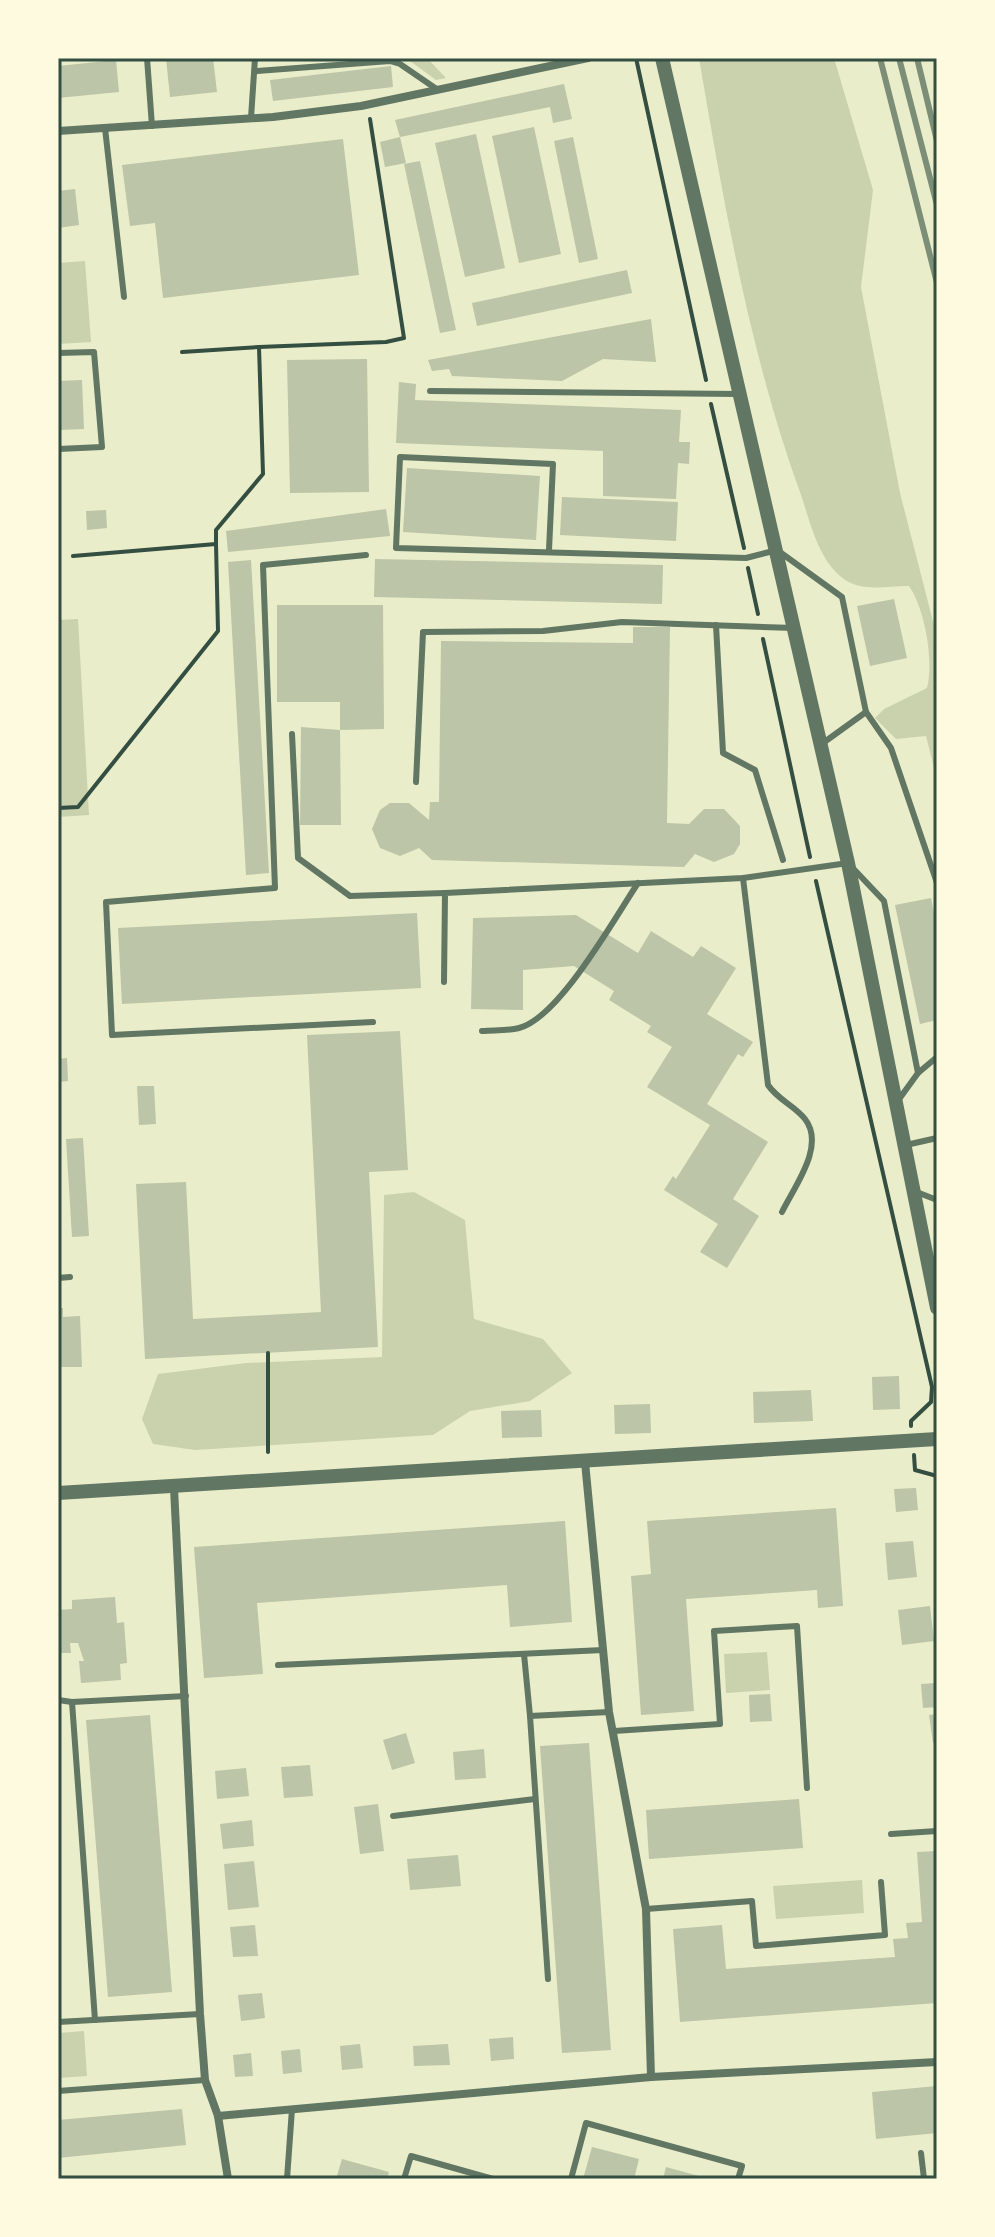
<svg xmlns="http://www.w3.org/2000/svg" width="995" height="2237" viewBox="0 0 995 2237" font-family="'Alegreya Sans',sans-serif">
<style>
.green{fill:#cad2ad}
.building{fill:#bcc5a7}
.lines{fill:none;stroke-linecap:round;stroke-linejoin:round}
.path{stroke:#344e41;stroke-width:4}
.service{stroke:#617663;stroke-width:6}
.minor{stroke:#617663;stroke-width:8}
.tertiary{stroke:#617663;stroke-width:14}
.rail{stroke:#7c8e77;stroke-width:6}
.neatline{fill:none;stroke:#344e41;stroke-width:3}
</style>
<rect width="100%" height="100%" fill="#e9edc9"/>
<g class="green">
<path d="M406,58H427L446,78L436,80Z"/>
<path d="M699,58H834L873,190L861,287L900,493L937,637V780L926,736L896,739L875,718L884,709L927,688C934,661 925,609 909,586C885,586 859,593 840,576C818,557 810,522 801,495C750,355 724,205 699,58Z"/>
<path d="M85,261L91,342L58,344V263Z"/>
<path d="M78,619L89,815L58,817V620Z"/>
<path d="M414,1192L465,1220L474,1319L543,1339L572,1373L530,1401L470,1411L433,1435L195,1450L153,1444L142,1419L158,1374L246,1363L382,1357L384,1195Z"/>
<path d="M767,1652L770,1690L726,1693L724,1654Z"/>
<path d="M862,1880L864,1913L776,1919L773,1886Z"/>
<path d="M84,2031L87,2076L58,2078V2033Z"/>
</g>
<g class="building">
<path d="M166,58H213L217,92L170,97Z"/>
<path d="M116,60L119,92L58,98V66Z"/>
<path d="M391,66L393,87L273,101L270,80Z"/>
<path d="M564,84L572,119L553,123L550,107L400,137L395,120Z"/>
<path d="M534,127L561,254L519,263L492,136Z"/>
<path d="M476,134L505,268L465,277L435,143Z"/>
<path d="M400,137L406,163L385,167L380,142Z"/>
<path d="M573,137L598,259L579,263L554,141Z"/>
<path d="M343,139L359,275L163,298L155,223L130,226L122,165Z"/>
<path d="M420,161L456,330L440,333L404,164Z"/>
<path d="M75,189L79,225L58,228V191Z"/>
<path d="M627,270L632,293L477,326L472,303Z"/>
<path d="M651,319L656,362L603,359L562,381L452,376L449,369L432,371L428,360Z"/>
<path d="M367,359L369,492L290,493L287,360Z"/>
<path d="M82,380L84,429L58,430V381Z"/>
<path d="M399,382L416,384L415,400L681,410L679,442H690L689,464L678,463L676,499L603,496V451L396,443Z"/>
<path d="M407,468L540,476L536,540L403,532Z"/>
<path d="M562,497L678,502L676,541L560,535Z"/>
<path d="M386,509L390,536L228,552L226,531Z"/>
<path d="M106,510L107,528L87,530L86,511Z"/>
<path d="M375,559L663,565L662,604L374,597Z"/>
<path d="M251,560L269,873L246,875L228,562Z"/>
<path d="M894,599L907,658L870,666L857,606Z"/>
<path d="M277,605H383L384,729L340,730V702H277Z"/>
<path d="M633,627H670L667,823L689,824L704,809H724L740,826V844L734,854L714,862L695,854L684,867L432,860L419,848L400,856L380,848L372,829L380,810L390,803H409L429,820L430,802H439L441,641L633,643Z"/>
<path d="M301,727L340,730L341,825H300Z"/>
<path d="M931,898L937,928V1020L920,1024L895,905Z"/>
<path d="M417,913L421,988L122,1004L118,928Z"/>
<path d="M576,915L638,953L651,931L693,957L701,946L736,968L707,1014L753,1042L743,1057L738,1054L707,1104L768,1142L733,1199L759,1216L727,1268L700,1252L718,1224L664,1190L673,1176L676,1179L710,1125L647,1087L672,1047L647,1032L651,1026L609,1000L614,991L574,966L523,970V1010L471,1009L473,918Z"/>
<path d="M400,1031L408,1170L369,1172L378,1347L145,1359L136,1184L186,1182L193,1319L321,1312L307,1035Z"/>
<path d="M67,1058L68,1081L58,1082V1059Z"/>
<path d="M137,1086H154L156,1124L139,1125Z"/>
<path d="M83,1138L89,1236L72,1237L66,1139Z"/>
<path d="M58,1308H63V1317L80,1316L82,1367H58Z"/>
<path d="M899,1376L900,1409L873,1410L872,1377Z"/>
<path d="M811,1390L813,1421L754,1423L753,1392Z"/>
<path d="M650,1404L651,1433L615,1434L614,1405Z"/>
<path d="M541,1410L542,1437L502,1438L501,1411Z"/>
<path d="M916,1488L918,1510L896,1512L894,1489Z"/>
<path d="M836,1508L843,1606L818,1608L817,1590L686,1599L694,1711L641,1715L631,1576L651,1574L647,1521Z"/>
<path d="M565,1521L572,1622L510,1627L507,1585L257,1603L263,1674L204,1678L194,1547Z"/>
<path d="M913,1541L917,1577L888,1580L885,1543Z"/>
<path d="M115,1597L117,1623L124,1622L127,1663L120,1664L121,1680L81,1683L79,1661H84L78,1643H70L71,1653H58V1610L72,1609V1600Z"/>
<path d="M930,1606L934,1641L902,1645L898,1610Z"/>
<path d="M937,1683V1707L923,1708L921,1684Z"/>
<path d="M770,1694L772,1721L750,1722L749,1695Z"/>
<path d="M937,1714V1742L933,1743L929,1715Z"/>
<path d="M150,1715L172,1992L108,1997L86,1720Z"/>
<path d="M406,1733L415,1763L392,1770L383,1740Z"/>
<path d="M589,1743L611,2050L562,2053L540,1746Z"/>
<path d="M484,1749L486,1778L455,1780L453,1752Z"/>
<path d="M310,1765L313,1796L284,1798L281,1767Z"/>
<path d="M246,1768L249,1796L217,1799L215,1771Z"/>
<path d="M799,1799L803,1848L649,1859L646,1810Z"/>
<path d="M378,1804L384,1851L360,1854L354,1807Z"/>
<path d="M252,1820L254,1846L223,1849L220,1824Z"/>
<path d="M937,1851V2003L680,2022L673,1929L722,1925L726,1969L895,1957L893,1939L908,1938L906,1923L922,1922L917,1852Z"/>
<path d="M458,1855L461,1886L410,1890L407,1859Z"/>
<path d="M254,1861L259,1907L228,1910L224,1864Z"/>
<path d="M255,1925L258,1956L233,1957L230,1927Z"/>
<path d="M262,1993L265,2018L241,2021L238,1995Z"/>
<path d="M513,2037L514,2059L491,2061L489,2039Z"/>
<path d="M360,2044L363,2068L342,2070L340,2046Z"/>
<path d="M448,2044L450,2065L414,2066L413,2046Z"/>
<path d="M300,2049L302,2072L283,2074L281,2051Z"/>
<path d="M251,2053L253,2076L235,2077L233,2055Z"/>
<path d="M937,2086V2133L876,2139L872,2092Z"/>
<path d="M182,2109L186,2145L58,2158V2120Z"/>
<path d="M592,2147L639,2159L634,2179H583Z"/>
<path d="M342,2159L389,2172L387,2179H336Z"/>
<path d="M666,2167L706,2178V2179H663Z"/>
</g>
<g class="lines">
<g class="path">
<path d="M636,58L706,380"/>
<path d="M182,352L259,347"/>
<path d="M711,404L744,548"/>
<path d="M73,556L216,544V530L263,474L259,347L386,342L404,338L370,119"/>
<path d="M748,568L758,614"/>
<path d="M763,639L810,857"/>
<path d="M58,808L78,807L218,631L216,544"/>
<path d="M816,881L932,1387L931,1402L911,1421V1426"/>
<path d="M268,1452V1353"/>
<path d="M914,1455L915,1470L937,1476"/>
</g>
<g class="service">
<path d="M147,58L152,126"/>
<path d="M451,58H467"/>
<path d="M257,71L390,61L400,64L438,90"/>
<path d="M251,118L255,58"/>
<path d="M105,128L124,297"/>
<path d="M58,353L94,352L102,447L58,449"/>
<path d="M430,391L738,394"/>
<path d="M549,550L553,464L400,457L396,548L746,558L777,550L842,597L866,712L891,748L937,883"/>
<path d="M366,555L263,565L275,888L106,902L112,1035L373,1022"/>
<path d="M716,625L723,753L755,770L783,860"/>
<path d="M292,734L298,858L350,896L445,893"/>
<path d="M823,743L866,712"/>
<path d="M416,782L423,632L543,631L622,622L794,628"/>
<path d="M743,878L768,1085C778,1100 794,1105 805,1119C826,1146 794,1187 782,1212"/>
<path d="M444,982L445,893L743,878L848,863L884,901L918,1073"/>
<path d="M482,1031C494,1030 508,1031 519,1028C559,1018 614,919 638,883"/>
<path d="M897,1102L918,1073L937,1057"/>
<path d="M906,1145L937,1138"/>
<path d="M914,1191L937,1200"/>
<path d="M58,1278L70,1277"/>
<path d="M524,1654L530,1716"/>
<path d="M278,1665L603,1650"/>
<path d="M58,1700L72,1702L186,1696"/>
<path d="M72,1702L95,2020"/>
<path d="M614,1731L720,1724L714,1631L797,1626L807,1788"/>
<path d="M393,1816L535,1799"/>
<path d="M891,1834L937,1831"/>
<path d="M646,1909L752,1901L756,1946L885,1935L881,1882"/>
<path d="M548,1979L530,1716L609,1712"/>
<path d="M58,2022L200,2014"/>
<path d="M58,2091L205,2080"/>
<path d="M921,2153L924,2179"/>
<path d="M287,2179L292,2109"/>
<path d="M404,2179L411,2156L493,2179"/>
<path d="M571,2179L586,2123L742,2166L738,2179"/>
</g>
<g class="minor">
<path d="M58,131L273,117L361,106L588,58"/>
<path d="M585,1462L609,1712L646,1909L651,2077"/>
<path d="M174,1488L200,2014L205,2080L218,2116L228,2179"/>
<path d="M218,2116L651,2077L937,2062"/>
</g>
<g class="tertiary">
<path d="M662,58L848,863L937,1308"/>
<path d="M58,1493L937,1439"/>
</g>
<g class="rail">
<path d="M880,58L937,283"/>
<path d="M899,58L937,205"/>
<path d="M917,58L937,141"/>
</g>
</g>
<rect width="995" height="2237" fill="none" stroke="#fefae0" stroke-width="120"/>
<rect x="60" y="60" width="875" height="2117" class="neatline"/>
</svg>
